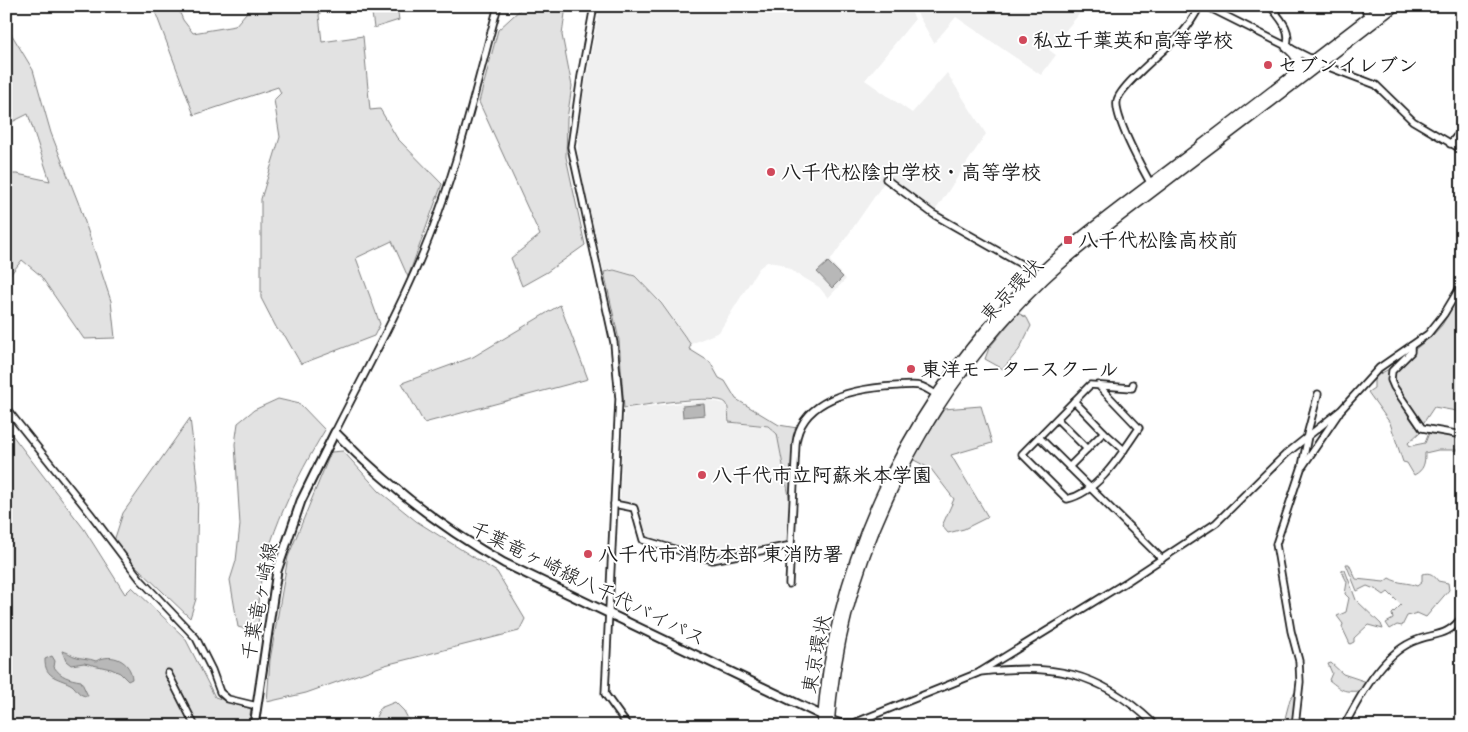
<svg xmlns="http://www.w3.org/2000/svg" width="1468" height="732" viewBox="0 0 1468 732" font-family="'Indie Flower','Klee One',sans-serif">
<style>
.built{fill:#f0f0f0}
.green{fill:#e2e2e2;stroke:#7f7f7f}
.water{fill:#b8b8b8;stroke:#7a7a7a}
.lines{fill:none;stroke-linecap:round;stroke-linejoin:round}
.minor-casing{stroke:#1c1c1c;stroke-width:9}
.major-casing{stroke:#1c1c1c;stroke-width:11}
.highway-casing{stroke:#1c1c1c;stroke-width:12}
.minor{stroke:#fff;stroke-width:5.5}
.major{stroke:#fff;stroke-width:7}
.highway{stroke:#fff;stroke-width:9}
.poi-dot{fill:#d1495b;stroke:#fff;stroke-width:2}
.labels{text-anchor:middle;stroke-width:4;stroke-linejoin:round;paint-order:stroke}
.poi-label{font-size:20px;font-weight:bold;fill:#1c1c1c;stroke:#fff;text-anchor:start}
.street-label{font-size:20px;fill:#1c1c1c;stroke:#fff}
</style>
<rect width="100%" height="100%" fill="#fff"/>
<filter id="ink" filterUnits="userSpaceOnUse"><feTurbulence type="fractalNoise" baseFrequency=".02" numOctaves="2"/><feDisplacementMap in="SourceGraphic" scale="10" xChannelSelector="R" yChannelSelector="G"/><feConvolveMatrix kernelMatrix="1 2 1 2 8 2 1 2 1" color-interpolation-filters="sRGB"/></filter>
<g filter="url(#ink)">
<g class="built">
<path d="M600,6H908L915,19L865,80L912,113L947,73L986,134L935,211L888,177L830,261L846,279L828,298L819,287L781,264L767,262L759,268L719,332L691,344L661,301L635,275L614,269L604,271L579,167L578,149L579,119Z"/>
<path d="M913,6H1086L1049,50L1056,55L1041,75L956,17L934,43Z"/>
<path d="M709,400L726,404L728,423L768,427L777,435L790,508L788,543L760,547L714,558L644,538L636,506L620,500L624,409Z"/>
</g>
<g class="green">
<path d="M153,6H177L183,20L193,33L235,26L252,6H324L319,15L322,42L363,36L370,110L380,109L397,138L442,184L408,277L392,241L356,258L380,324L374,336L301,364L285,336L277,329L261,298V199L280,137L274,100L281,93L278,87L194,115Z"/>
<path d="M371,6H397L399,20L374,28Z"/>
<path d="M566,6L562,35L572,86L567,119L566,157L585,245L547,272L522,286L511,258L540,235L479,102L498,30L523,7Z"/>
<path d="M6,25L33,70L51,133L80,207L111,301L115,338L84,339L40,275L22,260L6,280V174H17L50,181L28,114L6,125Z"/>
<path d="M614,270L635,276L661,303L691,345L689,349L710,362L719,378L725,381L736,399L779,425L797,428L790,502L777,434L768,426L729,422C728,417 729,406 726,403C718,393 639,406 624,408L619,340L604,272Z"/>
<path d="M1462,291V412L1434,407L1422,425L1411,410L1407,414L1420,432L1408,443L1410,446L1425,443L1429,433L1462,437V450H1438L1425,453C1425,463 1424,470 1414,475L1407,463L1403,462L1390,423L1368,392L1374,388V377L1393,367L1433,335L1442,325Z"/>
<path d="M560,305L588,379L424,423L402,383L473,357Z"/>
<path d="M1018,313L1027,318L1031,326L1019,350L1003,369L985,359L989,348Z"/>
<path d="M278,399L300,404L325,430C297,476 265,540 259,594C257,606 259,620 259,633L238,627L230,580L236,561L240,525L235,444L238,423L254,410Z"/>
<path d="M981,406L992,443L951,455L988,517L964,529L948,533L942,526L954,499L931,469L912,459L944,409Z"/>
<path d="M190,418L198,486L196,599L190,618L113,544L123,513Z"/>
<path d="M6,427L84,529L125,594L132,587L185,638L215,697L251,709L248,726H6Z"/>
<path d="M343,451L379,491L416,521L497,572L525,619L519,631L385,665L306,693L267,702L270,660L288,557L331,452Z"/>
<path d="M1346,564H1349L1356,579L1384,582L1389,578C1399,584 1408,582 1417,586L1422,582V574C1430,572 1433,574 1438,581L1448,583L1449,590L1426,617L1417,613L1407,616L1402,626L1397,625L1390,629L1386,623L1393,619L1392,614L1401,605L1388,592L1384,595L1377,590L1367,586L1357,591Z"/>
<path d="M1341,570H1345L1356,600L1381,624L1383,629L1368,625L1354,638V642L1350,644L1342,627L1343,624L1337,616L1346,612L1349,598L1345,594L1347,582Z"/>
<path d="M1331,663L1343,674L1367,682L1361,691C1342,692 1343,691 1329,680L1332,673L1328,664Z"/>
<path d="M1296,691L1292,726H1283L1290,699Z"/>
<path d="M395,702L404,711L412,726H383L376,717L380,708Z"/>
</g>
<g class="water">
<path d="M828,262L843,277L832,288L817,272Z"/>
<path d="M704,404L705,415L683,417L682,406Z"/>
<path d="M62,651C68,652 69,654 74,656C81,659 89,658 96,661C112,652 131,661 132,679L128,681L120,673L111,669L84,663L71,665L66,661Z"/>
<path d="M52,656L55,661L54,667C61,677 69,679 81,681L88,696C78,696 78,690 72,685C61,678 44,679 45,659Z"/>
</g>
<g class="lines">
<defs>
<g id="minor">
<path d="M594,6L581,76L571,147L614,343L619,399L605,694L628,726"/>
<path d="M1206,6L1326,66L1376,85L1413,121L1462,150"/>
<path d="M1270,6C1280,18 1293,31 1286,47"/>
<path d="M1364,6L1368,19"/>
<path d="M1450,144L1462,130"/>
<path d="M886,179L933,214L1026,267L1039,278"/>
<path d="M1152,186C1143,170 1114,117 1117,101C1119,86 1170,46 1183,32C1190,24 1195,15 1200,6"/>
<path d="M1411,346V352L1392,371L1391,380L1394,387L1422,428L1462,435"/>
<path d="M1098,385L1139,428C1121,454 1099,492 1067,499L1022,454L1090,385C1104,386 1118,387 1132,388L1133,384"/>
<path d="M1074,401L1104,432"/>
<path d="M6,408L90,513L140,579L196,638L212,670L220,692L228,699L257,706"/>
<path d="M1057,419L1087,449"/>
<path d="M335,432C371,360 411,290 438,214C463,146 479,75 498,6"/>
<path d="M1307,435L1318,394"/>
<path d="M1039,437L1162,559"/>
<path d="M1303,466L1339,413"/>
<path d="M1069,467L1104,432L1124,450"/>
<path d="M614,504L634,508L643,540L712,560L792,545"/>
<path d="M789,584L796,443C802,397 858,388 897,386C904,386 913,384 920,386C925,387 932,392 937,395"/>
<path d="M980,672C1052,664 1097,670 1152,722V726"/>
<path d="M168,673L195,726"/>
<path d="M830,719L841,723H854L978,673L1128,581L1216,523L1286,454L1341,410L1379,368L1428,334L1444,314L1462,284"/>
<path d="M1295,726L1300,682L1299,661L1291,631L1276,544L1302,466L1308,436"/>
<path d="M1344,726C1359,698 1381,656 1412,642C1433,632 1446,639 1462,617"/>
</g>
<path id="major" d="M254,726L277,571L301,501L335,432C386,485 440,527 504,563L827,718"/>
<g id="highway">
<path d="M1287,47C1297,55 1301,61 1295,73"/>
<path d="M822,726C832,570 903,416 1010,303C1062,247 1126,203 1186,157C1252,107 1317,57 1383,6"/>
<path d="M829,726C840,558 924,394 1044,279C1086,240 1133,207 1178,172C1251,117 1323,62 1395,6"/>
</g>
</defs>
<use href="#minor" class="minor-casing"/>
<use href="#major" class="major-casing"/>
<use href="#highway" class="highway-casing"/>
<use href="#minor" class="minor"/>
<use href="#major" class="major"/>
<use href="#highway" class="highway"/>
</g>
</g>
<g class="poi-dot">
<circle cx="1023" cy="40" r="5"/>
<circle cx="1268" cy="65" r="5"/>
<circle cx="771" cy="172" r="5"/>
<rect x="1063" y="235" width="10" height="10" rx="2.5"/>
<circle cx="911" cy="369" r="5"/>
<circle cx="702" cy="475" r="5"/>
<circle cx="588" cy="554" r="5"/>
</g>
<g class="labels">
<g class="poi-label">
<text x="1033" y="47">私立千葉英和高等学校</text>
<text x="1278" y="72">セブンイレブン</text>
<text x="781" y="179">八千代松陰中学校・高等学校</text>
<text x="1078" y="247">八千代松陰高校前</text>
<text x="921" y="376">東洋モータースクール</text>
<text x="712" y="482">八千代市立阿蘇米本学園</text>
<text x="598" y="561">八千代市消防本部 東消防署</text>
</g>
<g class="street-label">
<text transform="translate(1011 290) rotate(-46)" y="7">東京環状</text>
<text transform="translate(588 583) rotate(26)" y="7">千葉竜ヶ崎線八千代バイパス</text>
<text transform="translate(259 601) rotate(-79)" y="7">千葉竜ヶ崎線</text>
<text transform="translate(816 654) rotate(-79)" y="7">東京環状</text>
</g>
</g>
<rect width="1468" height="732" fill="none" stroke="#fff" stroke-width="25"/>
<rect x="12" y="12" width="1443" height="707" fill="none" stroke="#1c1c1c" stroke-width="2" filter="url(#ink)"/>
</svg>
